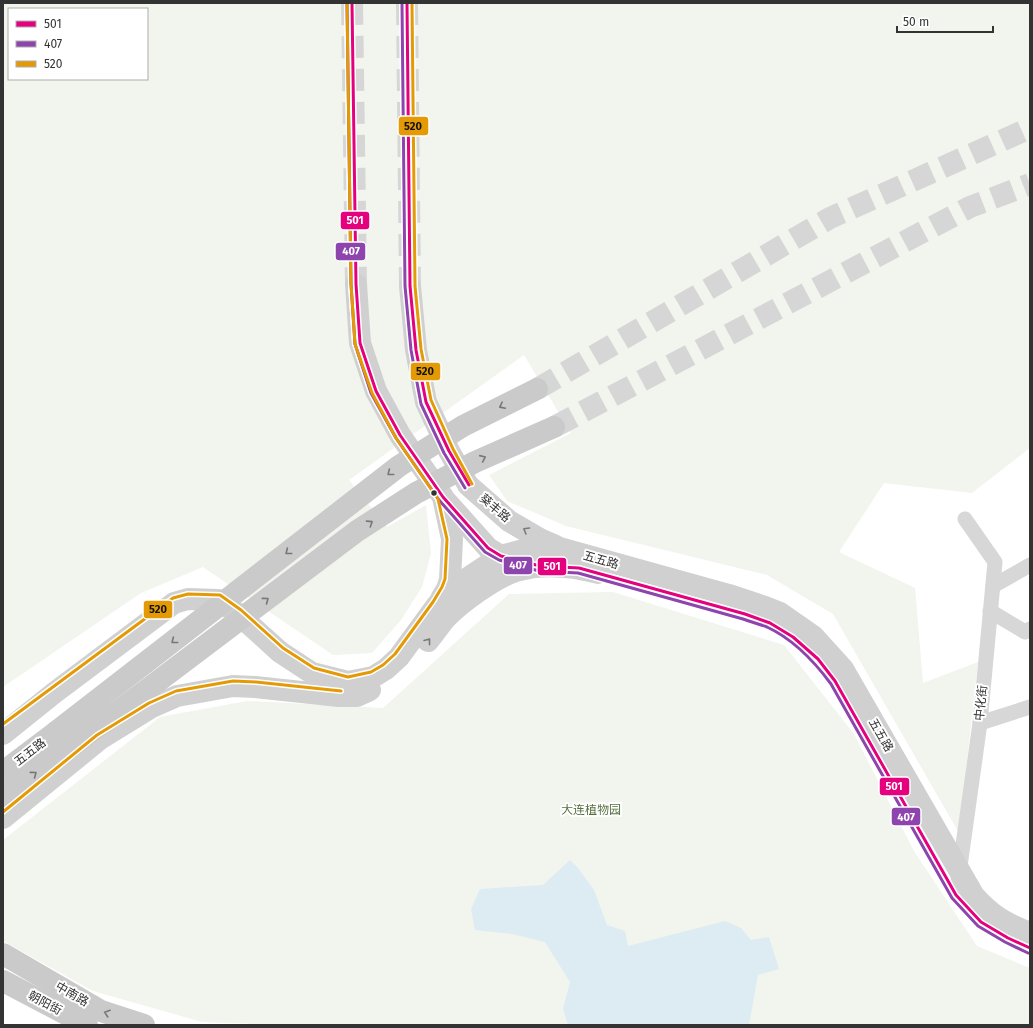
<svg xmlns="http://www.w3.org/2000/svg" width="1033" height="1028" viewBox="0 0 1033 1028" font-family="'Fira Sans','Noto Sans SC',sans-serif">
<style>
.green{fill:#f1f5ed;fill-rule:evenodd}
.water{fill:#ddebf3}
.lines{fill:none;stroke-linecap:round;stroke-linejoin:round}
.secondary-tunnel{stroke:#d6d6d6;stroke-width:22;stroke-dasharray:22 11;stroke-linecap:butt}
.primary-tunnel{stroke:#d6d6d6;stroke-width:22;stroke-dasharray:22 11;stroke-linecap:butt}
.street{stroke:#d7d7d7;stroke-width:15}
.secondary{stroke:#d0d0d0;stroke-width:22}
.primary{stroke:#cacaca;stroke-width:22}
.primary-bridge{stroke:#cacaca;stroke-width:22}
.bus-1-casing{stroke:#fff;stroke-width:6}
.bus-2-casing{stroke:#fff;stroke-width:6}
.bus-3-casing{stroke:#fff;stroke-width:6}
.bus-1{stroke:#e5007d;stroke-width:3}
.bus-2{stroke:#8e44ad;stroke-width:3}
.bus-3{stroke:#e39a05;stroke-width:3}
.oneway{stroke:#777}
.oneway2{stroke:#7a7a7a}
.bus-dot{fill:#333;stroke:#fff;stroke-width:1.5}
.labels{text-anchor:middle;stroke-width:4;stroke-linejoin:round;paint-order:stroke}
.street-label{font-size:12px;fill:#333;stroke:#fff}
.park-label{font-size:12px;fill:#56703f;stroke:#fff}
.line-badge{stroke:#fff;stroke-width:1.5}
.badge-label{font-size:11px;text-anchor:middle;font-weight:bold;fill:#fff}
.pale-badge-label{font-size:11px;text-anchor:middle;font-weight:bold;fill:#111}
</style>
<rect width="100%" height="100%" fill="#fff"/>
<g class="green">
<path d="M3,3H1030V448L972,493L884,483L839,552L915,588L923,683L978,662L959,833L833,614L767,575L566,526L507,501L489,475L571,433L524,355L349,480L387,527L426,505L431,553L422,587L401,620L372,653L333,655L203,567L141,593L3,687ZM9,9H147V79H9Z"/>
<path d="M613,592L784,645L854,734L914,851L977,946L1030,968V1025H284L202,1022L93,991L3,941V840L160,717L247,701L383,708L509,594Z"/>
</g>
<path class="water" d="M570,860L578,868L594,890L607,925L625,931L628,946L725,921L741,928L751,940L769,937L779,969L758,975L749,1025H568L563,1009L570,982L545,942L512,934L475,930L471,909L480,889L543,885Z"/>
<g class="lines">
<g class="secondary-tunnel">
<path d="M352,3L356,284"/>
<path d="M407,3L410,286"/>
</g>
<g class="primary-tunnel">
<path d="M537,389L830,218L1030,128"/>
<path d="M554,427L970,207L1030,184"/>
</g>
<g class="street">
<path d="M993,586L1030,565"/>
<path d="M990,611L1025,632L1030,629"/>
<path d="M980,723L1030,707"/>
<path d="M956,895L980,723L995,562L965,519"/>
</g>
<g class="secondary">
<path d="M356,284L360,343L376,391L400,435L443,497L452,539L450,580L447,589L441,599"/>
<path d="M410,286L416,350L426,402L449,451L468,485L509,521L540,539L556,546"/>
<path d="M445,500L488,548L501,556L514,560"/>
<path d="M428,641C434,634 439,626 445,619C460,603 496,577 516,571C543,563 572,566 598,573"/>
<path d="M3,734L54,693L174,603L188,599L218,600L238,614L280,652L312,673L348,682L373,677L386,669L399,657L437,605L462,582L501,556L531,548H560L729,595L765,607L780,613L813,636L843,669L974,896C993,917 1005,923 1030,933"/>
<path d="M3,818L100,739L152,707L177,696L233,686L255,687L339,696H357L370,690"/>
</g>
<g class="primary">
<path d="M3,772L56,732"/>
<path d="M3,797L67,750"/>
<path d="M3,954L101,1011L144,1025"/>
<path d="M3,981L87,1025"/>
</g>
<g class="primary-bridge">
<path d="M56,732L399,466L463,426L537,389"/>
<path d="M67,750L357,531L416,493L475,462L554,427"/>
</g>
<defs>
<g id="bus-1">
<path d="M352,3L356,284L360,343L376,391L400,435L443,497L488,548L501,556L540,566L579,568L745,614L770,623L793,637L818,659L835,681L956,895L981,922L1008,938L1030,948"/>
<path d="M407,3L410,286L416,350L426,402L449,451L469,485"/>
</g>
<g id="bus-2">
<path d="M347,3L351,284L355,344L371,393L396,438L439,500L485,552L499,560L539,571L578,573L743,619C751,622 759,624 767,627C793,639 814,661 831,684L952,898L978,926L1005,942L1028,953"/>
<path d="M402,3L405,286L411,350L421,404L444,453L465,488"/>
</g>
<g id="bus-3">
<path d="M412,3L415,286L421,349L431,400L453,449L472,484"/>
<path d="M3,724L173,598L188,594L220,595L241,610L283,648L314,668L348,677L371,672L383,665L395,654L433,602L442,587L445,579L447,539L438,499L396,438L372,393L355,344L351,284L347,3"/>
<path d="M3,812L97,735L149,703L176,691L233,681L256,682L341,691"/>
</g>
</defs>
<use href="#bus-1" class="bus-1-casing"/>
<use href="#bus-2" class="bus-2-casing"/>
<use href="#bus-3" class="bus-3-casing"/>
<use href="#bus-1" class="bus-1"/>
<use href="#bus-2" class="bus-2"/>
<use href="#bus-3" class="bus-3"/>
</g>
<defs><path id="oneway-chevron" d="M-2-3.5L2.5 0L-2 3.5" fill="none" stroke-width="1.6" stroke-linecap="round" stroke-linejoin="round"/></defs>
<g class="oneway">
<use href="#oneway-chevron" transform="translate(502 406) rotate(153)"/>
<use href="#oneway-chevron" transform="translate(483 458) rotate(-24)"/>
<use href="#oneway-chevron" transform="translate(390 473) rotate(142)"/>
<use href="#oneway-chevron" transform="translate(370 523) rotate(-33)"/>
<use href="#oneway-chevron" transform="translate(288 552) rotate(142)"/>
<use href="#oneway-chevron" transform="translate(266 600) rotate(-37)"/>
<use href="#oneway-chevron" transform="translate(174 641) rotate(142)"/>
<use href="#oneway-chevron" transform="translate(34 774) rotate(-37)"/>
<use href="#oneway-chevron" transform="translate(107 1013) rotate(-161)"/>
</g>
<g class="oneway2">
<use href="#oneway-chevron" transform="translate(526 530) rotate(-149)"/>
<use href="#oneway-chevron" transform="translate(428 641) rotate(-52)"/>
</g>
<circle class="bus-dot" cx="434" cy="493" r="3.5"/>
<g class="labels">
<g class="street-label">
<text transform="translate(495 508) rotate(40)" y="4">葵丰路</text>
<text transform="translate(601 560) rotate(16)" y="4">五五路</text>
<text transform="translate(981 703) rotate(-84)" y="4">中化街</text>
<text transform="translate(881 735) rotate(60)" y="4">五五路</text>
<text transform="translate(30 752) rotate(-38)" y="4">五五路</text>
<text transform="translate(72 994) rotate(30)" y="4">中南路</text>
<text transform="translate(45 1003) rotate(28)" y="4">朝阳街</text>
</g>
<g class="park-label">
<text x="591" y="814">大连植物园</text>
</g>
</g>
<g class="line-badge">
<rect x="398" y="116" width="31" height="20" rx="4" fill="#e39a05"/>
<rect x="340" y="211" width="30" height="19" rx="4" fill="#e5007d"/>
<rect x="335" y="242" width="31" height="19" rx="4" fill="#8e44ad"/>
<rect x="410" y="362" width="31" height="19" rx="4" fill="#e39a05"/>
<rect x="503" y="556" width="30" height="19" rx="4" fill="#8e44ad"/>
<rect x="537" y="557" width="30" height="19" rx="4" fill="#e5007d"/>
<rect x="143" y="600" width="30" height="19" rx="4" fill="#e39a05"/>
<rect x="879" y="777" width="31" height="19" rx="4" fill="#e5007d"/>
<rect x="891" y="807" width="30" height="19" rx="4" fill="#8e44ad"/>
</g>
<g class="badge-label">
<text x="355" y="224">501</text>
<text x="351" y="255">407</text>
<text x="518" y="569">407</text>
<text x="552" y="570">501</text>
<text x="894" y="790">501</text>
<text x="906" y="821">407</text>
</g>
<g class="pale-badge-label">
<text x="413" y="130">520</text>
<text x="425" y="375">520</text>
<text x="158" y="613">520</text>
</g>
<rect width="1033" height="1028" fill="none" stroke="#333333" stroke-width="8"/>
<rect x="8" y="8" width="140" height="72" fill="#ffffff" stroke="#adadad"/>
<rect x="16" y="21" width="20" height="6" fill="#e5007d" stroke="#adadad"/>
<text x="44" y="28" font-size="12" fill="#333333">501</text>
<rect x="16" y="41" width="20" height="6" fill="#8e44ad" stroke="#adadad"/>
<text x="44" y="48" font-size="12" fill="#333333">407</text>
<rect x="16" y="61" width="20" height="6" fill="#e39a05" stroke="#adadad"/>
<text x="44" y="68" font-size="12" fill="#333333">520</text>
<path d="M897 26v6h96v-6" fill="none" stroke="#333333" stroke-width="2"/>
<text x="903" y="26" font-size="12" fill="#333333" stroke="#ffffff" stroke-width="3" paint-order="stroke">50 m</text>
</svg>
